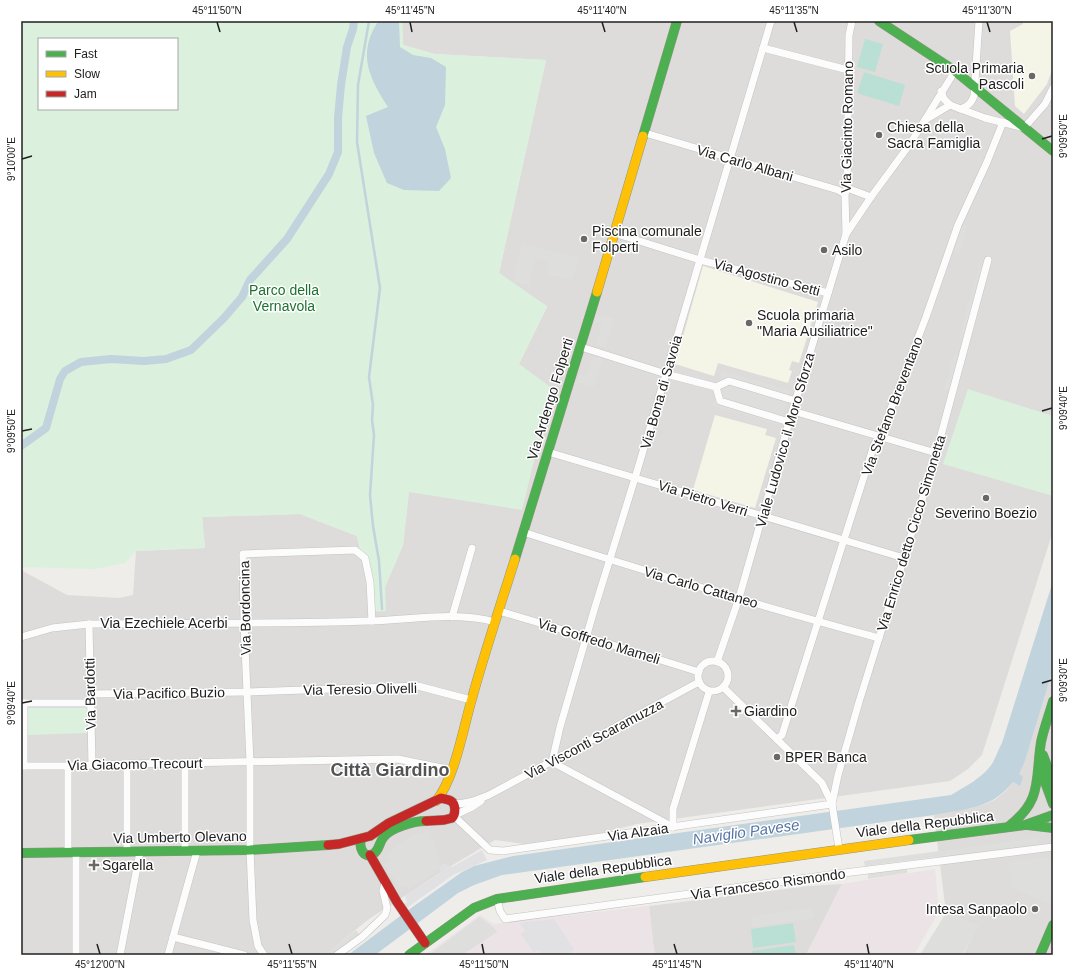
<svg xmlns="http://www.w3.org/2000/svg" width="1074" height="976" viewBox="0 0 1074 976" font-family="Helvetica,sans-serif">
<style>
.residential{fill:#dddcda}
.industrial{fill:#ebe3e6}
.education{fill:#f4f5e7}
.park{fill:#dbf0dd;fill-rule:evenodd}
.pitch{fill:#badfd4}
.parking{fill:#dededc}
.plaza{fill:#e1e0e3}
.water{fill:#c1d3dc}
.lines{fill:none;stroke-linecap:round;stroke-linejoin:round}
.stream{stroke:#c1d3dc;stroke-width:2.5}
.canal{stroke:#c1d3dc;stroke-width:8}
.street-casing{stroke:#c4c3c1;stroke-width:8}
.fast-casing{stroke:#929683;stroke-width:10}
.slow-casing{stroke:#929683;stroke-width:10}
.jam-casing{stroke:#929683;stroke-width:10}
.street{stroke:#fcfcfc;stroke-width:7}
.fast{stroke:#4caf50;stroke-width:9}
.slow{stroke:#ffc107;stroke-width:9}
.jam{stroke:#c62828;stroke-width:9}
.ticks{fill:none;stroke:#202020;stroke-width:1.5}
.poi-dot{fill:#686866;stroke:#fff;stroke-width:1.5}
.labels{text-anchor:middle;stroke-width:3;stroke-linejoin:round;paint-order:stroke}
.poi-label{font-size:14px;fill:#202020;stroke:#fff;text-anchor:start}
.street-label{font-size:14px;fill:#202020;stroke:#fff}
.park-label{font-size:14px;fill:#1a722d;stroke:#fff}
.water-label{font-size:15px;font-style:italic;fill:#5774a4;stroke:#fff}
.district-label{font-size:18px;font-weight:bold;fill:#535353;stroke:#fff}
.neatline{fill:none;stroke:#202020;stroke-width:1.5}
.ticks-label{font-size:10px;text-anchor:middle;fill:#202020}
</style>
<rect width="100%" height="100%" fill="#eeede9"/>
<g class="residential">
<path d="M402,21H1053V531L982,755L968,769L950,781L637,824L598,834L531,845L495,840L451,866L369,919L324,955H21V570L67,595L119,598L133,595L136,551L205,548L202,517L300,514L357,536L366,576L385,611V587L403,545L409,491L519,364L547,307L499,273L546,60L435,54L403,45Z"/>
<path d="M1053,669V955H963L978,926L946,913L934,815L971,808L986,804L996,799L1006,791L1013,782L1020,786L1018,774L1025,761Z"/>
<path d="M842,884L806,955H656L654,950L649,906L810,886Z"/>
</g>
<g class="industrial">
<path d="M935,869L939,911L914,955H806L842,884Z"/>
<path d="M649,906L654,949L656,955H425L480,915L494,924Z"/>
</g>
<g class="education">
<path d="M1023,21H1053V67L1047,84L1024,114L1015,106L1010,31L1023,24Z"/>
<path d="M703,266L818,302L799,363L792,361L789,370L792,371L788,383L718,363L714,376L675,364Z"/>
<path d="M715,415L767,429L765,435L776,438L755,508L693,490Z"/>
</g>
<g class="park">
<path d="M21,21H402L403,45L434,54L546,60L499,273L547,306L519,364L552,388L522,510L409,492L403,545L385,587L386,611L370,612L366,576L357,536L300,514L202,517L205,548L136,551L125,563L95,569L21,567ZM39,39H177V109H39Z"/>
<path d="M968,389L1053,416V496L943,464Z"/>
<path d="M27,708H87V733L28,735Z"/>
</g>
<g class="pitch">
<path d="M865,39L883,44L875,72L857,67Z"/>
<path d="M864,72L905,85L899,106L857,93Z"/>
<path d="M793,923L796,942L753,948L751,929Z"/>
<path d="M794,945L796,955H752V951Z"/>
</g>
<g class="parking">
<path d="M963,225L968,226L960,254L954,252Z"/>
<path d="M522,244L578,258L573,280L547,274L550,262L536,258L529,285L513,281Z"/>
<path d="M979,265L984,267L965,340L959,339Z"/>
<path d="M597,314L614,319L605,347L596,344L602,324L594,322Z"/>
<path d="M954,354L959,356L949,390L944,389Z"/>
<path d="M593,357L603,359L594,387L577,382L580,374L587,376Z"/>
<path d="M722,371L790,390L780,425L713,406Z"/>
<path d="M430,831L440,861L439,869L409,890L406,885L400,889L384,864L389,861L385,856L413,834Z"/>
<path d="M1038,838L1039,844L865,866L864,861Z"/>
<path d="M1048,857L1053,859V894L1049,904L1010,887L1011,877L1008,862Z"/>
<path d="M907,868V873L868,879V873Z"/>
<path d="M812,908L814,918L752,927L751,916Z"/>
<path d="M946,913L979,926L962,955H920Z"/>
<path d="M479,917L492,926L497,932L462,955H429Z"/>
<path d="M356,930L360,935L334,955H323Z"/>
</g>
<g class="plaza">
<path d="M482,850L487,860L453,875L401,912L398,908L407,902L405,896L441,873L439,869L443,863L452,867Z"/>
<path d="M554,919L574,950L567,955H543L539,950L534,953L521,934L526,931L520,923Z"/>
</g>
<g class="water">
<path d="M388,21H399L400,47L413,55L431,58L446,67L445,105L436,127L445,149L451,178L439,191L404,190L387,183L374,153L366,116L388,107C370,79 357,55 377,23Z"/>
<path d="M1053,581V669L1025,761L1019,774L1023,777L1020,786L1013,782C992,809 965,809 934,815L502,875L474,885L458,893L375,955H348L407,911L462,872L474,866L513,856L951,795C966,786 982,778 992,764C996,757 998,750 1002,743Z"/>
</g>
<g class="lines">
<path class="stream" d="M369,21L358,85L357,142L380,288L369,377L373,405L372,420L374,435L370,495L373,526L379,561L382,609"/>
<path class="canal" d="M21,446L46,428L60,379L65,371L81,362L111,359L144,361L166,359L191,350L224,318L242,297L250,280L287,239L329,174L338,152V118L341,85L347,47L353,29L354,21"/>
<defs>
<g id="street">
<path d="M763,48L848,70"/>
<path d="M941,91L944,99L950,105L985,118L1024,128L1045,104L1053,88"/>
<path d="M960,109C968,106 971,104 974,96L979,21"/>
<path d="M925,120L950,105"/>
<path d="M645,133L838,190L845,194"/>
<path d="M847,188L871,197"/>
<path d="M614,233L700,260L828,293"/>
<path d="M846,234L845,194L847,188L849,35L852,21"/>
<path d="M581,347L666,374L716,387L729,381L796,401"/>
<path d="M716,387L720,401L789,422"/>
<path d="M793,411L936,453"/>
<path d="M548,452L904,558"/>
<path d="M523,532C641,570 760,606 879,638"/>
<path d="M499,611L587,637L699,672"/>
<path d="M452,617L472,548"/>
<path d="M89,624L92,765"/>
<path d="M21,637L52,628L89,624C183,623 277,624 371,621C412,620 456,611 495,622"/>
<circle cx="713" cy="676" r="15"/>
<path d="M717,662L739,598L789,422L846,234L871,197L910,144L955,71"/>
<path d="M723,687L822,783L832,804L839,849"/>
<path d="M90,694L247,692L418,686L471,700"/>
<path d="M21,703H90"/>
<path d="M777,739L782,735L874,445L880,437L926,317L958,225L987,162L1003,122"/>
<path d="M21,766H68L127,764L398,759L452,770"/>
<path d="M24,766V703"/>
<path d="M68,766V852"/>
<path d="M454,804C467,804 477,800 489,795L699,682"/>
<path d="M832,804L838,775L859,702L933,465L988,260"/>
<path d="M455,815L472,807L481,801"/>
<path d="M454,816L490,850L503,851L832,804"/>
<path d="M673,827L552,762L560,727L595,607L635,478L771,21"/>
<path d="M673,827V809L709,692"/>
<path d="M185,851V763"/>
<path d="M76,852V955"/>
<path d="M127,852V764"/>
<path d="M497,899L500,911L505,919L844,873L1053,847"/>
<path d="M173,937L244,955"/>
<path d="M120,955L140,852"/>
<path d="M168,955L197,851"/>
<path d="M264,955L258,946L253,920L250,850V762L244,623L243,554L355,550L365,558L370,582L372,621"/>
<path d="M337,955L362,937L385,915L387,908L383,891L385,882"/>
</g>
<g id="fast">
<path d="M879,21L955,71L1053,151"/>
<path d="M643,136L677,21"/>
<path d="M515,559L597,292"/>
<path d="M1043,755L1053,782"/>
<path d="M1041,771L1053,804"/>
<path d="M1027,825L1053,828"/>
<path d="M1008,827C1043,800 1035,781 1041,742C1044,728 1049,715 1053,701"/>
<path d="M361,839C359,847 363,859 373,854C379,851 379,843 383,838C389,828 414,821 426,821"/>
<path d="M909,840L1025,825L1053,815"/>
<path d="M21,853L250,850L328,845"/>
<path d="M409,955L474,908L497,899L645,877"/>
<path d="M1040,955L1053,925"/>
</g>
<g id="slow">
<path d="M597,292L643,136"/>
<path d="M436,801C454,780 463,730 471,702C484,654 500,607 515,559"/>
<path d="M645,877L909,840"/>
</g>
<g id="jam">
<path d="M328,845L339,844L370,836L389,823L441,798C444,799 448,799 451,801C456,804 456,814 452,818L444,820L426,821"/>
<path d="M370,855L397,902L425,943"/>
</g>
</defs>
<use href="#street" class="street-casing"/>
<use href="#fast" class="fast-casing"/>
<use href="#slow" class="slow-casing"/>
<use href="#jam" class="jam-casing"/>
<use href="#street" class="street"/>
<use href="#fast" class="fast"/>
<use href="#slow" class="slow"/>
<use href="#jam" class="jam"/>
</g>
<path class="ticks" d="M217,22L220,32M410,22L412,32M602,22L605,32M794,22L797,32M987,22L990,32M1042,139L1052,136M22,159L32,156M1042,411L1052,408M22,431L32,429M1042,683L1052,680M22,703L32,701M97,944L100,954M289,944L292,954M482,944L484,954M674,944L677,954M867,944L869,954"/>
<g class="poi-dot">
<circle cx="1032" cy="76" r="4"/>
<circle cx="879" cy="135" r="4"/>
<circle cx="584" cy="239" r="4"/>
<circle cx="824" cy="250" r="4"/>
<circle cx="749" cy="323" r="4"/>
<circle cx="986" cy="498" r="4"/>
<path d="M734 705h4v4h4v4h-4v4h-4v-4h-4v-4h4z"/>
<circle cx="777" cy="757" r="4"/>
<path d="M92 859h4v4h4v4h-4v4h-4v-4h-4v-4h4z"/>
<circle cx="1035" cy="909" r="4"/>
</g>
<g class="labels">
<g class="poi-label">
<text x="1024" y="73" text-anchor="end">Scuola Primaria<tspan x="1024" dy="16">Pascoli</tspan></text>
<text x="887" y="132">Chiesa della<tspan x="887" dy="16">Sacra Famiglia</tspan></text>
<text x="592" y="236">Piscina comunale<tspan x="592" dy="16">Folperti</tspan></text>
<text x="832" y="255">Asilo</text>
<text x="757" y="320">Scuola primaria<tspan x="757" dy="16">"Maria Ausiliatrice"</tspan></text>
<text x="986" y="518" text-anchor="middle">Severino Boezio</text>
<text x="744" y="716">Giardino</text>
<text x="785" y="762">BPER Banca</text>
<text x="102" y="870">Sgarella</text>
<text x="1027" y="914" text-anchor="end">Intesa Sanpaolo</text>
</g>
<g class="street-label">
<text transform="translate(847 127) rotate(-89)" y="5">Via Giacinto Romano</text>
<text transform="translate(745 163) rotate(16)" y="5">Via Carlo Albani</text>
<text transform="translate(767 277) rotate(15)" y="5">Via Agostino Setti</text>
<text transform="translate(661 392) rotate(-74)" y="5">Via Bona di Savoia</text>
<text transform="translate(550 399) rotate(-73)" y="5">Via Ardengo Folperti</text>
<text transform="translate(892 406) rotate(-69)" y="5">Via Stefano Breventano</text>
<text transform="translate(785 440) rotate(-74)" y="5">Viale Ludovico il Moro Sforza</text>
<text transform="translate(703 498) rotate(17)" y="5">Via Pietro Verri</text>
<text transform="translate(911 533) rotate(-73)" y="5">Via Enrico detto Cicco Simonetta</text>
<text transform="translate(701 587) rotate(16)" y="5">Via Carlo Cattaneo</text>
<text transform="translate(245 608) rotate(-91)" y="5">Via Bordoncina</text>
<text x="164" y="628">Via Ezechiele Acerbi</text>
<text transform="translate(599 641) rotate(17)" y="5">Via Goffredo Mameli</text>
<text transform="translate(360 689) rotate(-1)" y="5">Via Teresio Olivelli</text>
<text transform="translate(169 693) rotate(-1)" y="5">Via Pacifico Buzio</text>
<text transform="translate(90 694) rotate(-91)" y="5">Via Bardotti</text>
<text transform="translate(594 739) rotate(-28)" y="5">Via Visconti Scaramuzza</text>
<text transform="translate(135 764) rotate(-1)" y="5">Via Giacomo Trecourt</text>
<text transform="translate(925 824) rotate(-7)" y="5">Viale della Repubblica</text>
<text transform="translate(638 832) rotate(-8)" y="5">Via Alzaia</text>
<text transform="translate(180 837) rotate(-1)" y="5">Via Umberto Olevano</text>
<text transform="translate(603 869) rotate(-8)" y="5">Viale della Repubblica</text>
<text transform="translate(768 884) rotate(-8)" y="5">Via Francesco Rismondo</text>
</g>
<g class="park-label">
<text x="284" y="295">Parco della<tspan x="284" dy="16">Vernavola</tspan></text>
</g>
<g class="water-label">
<text transform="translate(746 832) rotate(-8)" y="5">Naviglio Pavese</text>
</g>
<g class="district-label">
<text x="390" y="776">Città Giardino</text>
</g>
</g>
<rect width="1074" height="976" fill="none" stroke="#ffffff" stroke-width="44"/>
<rect x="38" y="38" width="140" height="72" fill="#ffffff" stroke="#a6a6a6"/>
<rect x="46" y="51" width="20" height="6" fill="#4caf50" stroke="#a6a6a6"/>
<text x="74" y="58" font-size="12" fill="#202020">Fast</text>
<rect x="46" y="71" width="20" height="6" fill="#ffc107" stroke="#a6a6a6"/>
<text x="74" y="78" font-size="12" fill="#202020">Slow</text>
<rect x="46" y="91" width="20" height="6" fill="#c62828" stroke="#a6a6a6"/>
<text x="74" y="98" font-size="12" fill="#202020">Jam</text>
<rect x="22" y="22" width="1030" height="932" class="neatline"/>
<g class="ticks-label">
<text x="217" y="14">45°11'50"N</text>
<text x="410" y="14">45°11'45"N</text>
<text x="602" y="14">45°11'40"N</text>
<text x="794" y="14">45°11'35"N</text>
<text x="987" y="14">45°11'30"N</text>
<text transform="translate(1063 136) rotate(-90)" y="4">9°09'50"E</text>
<text transform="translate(11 159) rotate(-90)" y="4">9°10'00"E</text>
<text transform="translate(1063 408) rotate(-90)" y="4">9°09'40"E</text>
<text transform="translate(11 431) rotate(-90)" y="4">9°09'50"E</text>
<text transform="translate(1063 680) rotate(-90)" y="4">9°09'30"E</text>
<text transform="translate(11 703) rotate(-90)" y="4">9°09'40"E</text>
<text x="100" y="968">45°12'00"N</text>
<text x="292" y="968">45°11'55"N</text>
<text x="484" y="968">45°11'50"N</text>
<text x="677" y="968">45°11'45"N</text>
<text x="869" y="968">45°11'40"N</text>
</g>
</svg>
